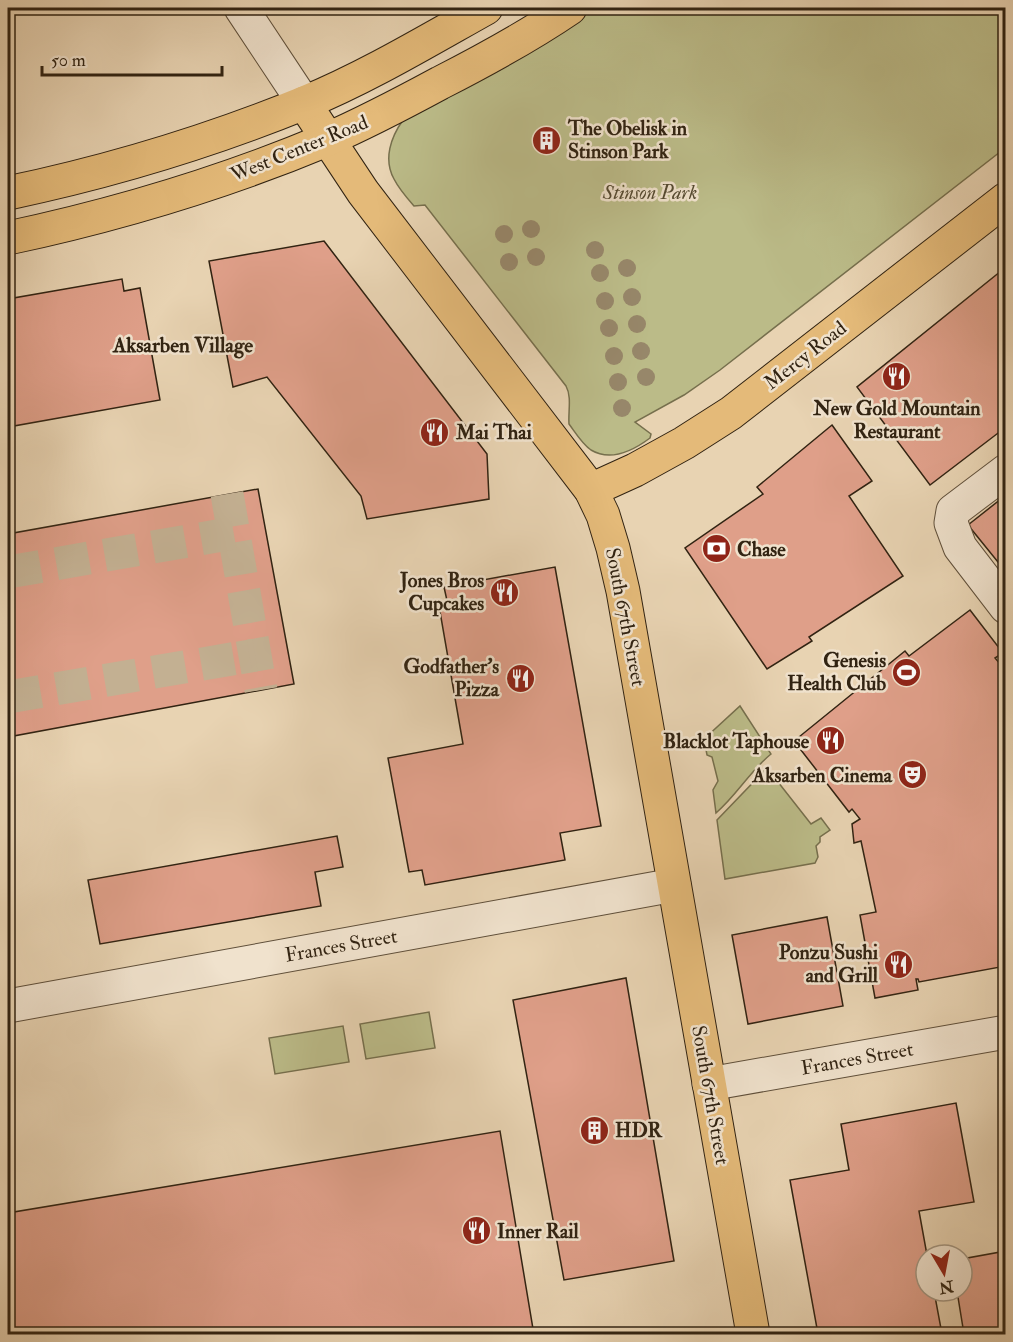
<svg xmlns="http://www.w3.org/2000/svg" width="1013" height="1342" viewBox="0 0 1013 1342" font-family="'IM FELL Double Pica',serif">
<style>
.green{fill:#bb8;stroke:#766f4d;stroke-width:1.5}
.building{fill:#df9f89;stroke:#312312;stroke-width:1.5}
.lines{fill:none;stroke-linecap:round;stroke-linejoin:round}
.minor-tunnel{stroke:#c3b092;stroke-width:33;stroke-dasharray:33 16;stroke-linecap:butt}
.minor-casing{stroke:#5f4f3a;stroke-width:35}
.major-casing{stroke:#312312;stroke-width:35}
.minor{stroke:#f0e2cd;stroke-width:33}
.major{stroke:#e4ba79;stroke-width:33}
.tree{fill:#97876a}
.labels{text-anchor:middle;stroke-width:5;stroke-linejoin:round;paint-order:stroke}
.poi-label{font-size:20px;font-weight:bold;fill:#312312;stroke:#f0e2cd;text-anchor:end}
.street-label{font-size:20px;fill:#312312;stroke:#f0e2cd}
.park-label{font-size:20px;font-style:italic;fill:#544930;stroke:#f0e2cd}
.neighbourhood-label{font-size:21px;font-weight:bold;fill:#312312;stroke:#f0e2cd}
</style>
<rect width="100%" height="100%" fill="#e8d3b2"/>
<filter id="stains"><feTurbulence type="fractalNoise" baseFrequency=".00333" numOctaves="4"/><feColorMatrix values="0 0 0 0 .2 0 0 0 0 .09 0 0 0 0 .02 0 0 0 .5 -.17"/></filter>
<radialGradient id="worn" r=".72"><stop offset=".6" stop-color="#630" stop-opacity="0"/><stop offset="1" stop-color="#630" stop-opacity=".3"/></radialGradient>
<g class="green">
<path d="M595,8H1005V153L1000,152L720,370L684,395L635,422L651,434L650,438C634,450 611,462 591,450C582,444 575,432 569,424C568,412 572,397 566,386L425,205L414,206C407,198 399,189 394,179C383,159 391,137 403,120L544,41Z"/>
<path d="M740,706L771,754C750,771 737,795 716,813L713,790L718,781L712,757L707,755L704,739Z"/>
<path d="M767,768L811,824L821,818L830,830L820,837V842L816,846L818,857L815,863L725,879L717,820Z"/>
<path d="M429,1012L435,1048L366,1059L360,1024Z"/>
<path d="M343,1026L349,1062L275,1074L269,1038Z"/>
</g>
<g class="building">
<path d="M554,129L558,148L539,151L536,133Z"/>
<path d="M324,241L487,454L489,499L367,519L361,496L267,377L233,387L209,261Z"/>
<path d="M1006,267V427L930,485L857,387Z"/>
<path d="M122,279L124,291L140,288L160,400L8,427V299Z"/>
<path d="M832,425L872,481L849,496L903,576L809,637L812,641L767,669L685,548L763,494L757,487Z"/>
<path d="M258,489L294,684L8,737V534Z"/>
<path d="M1006,495V572L968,525Z"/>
<path d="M555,567L601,826L560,833L565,860L425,885L422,870L409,872L388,758L463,744L439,606L448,605L444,587Z"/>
<path d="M970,610L1003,653L995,658L1006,671V966L919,982L918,979H916L918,990L875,998L860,915L876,912L861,841L854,843L852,824L860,819L852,809L849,812L794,741L905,651L909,656Z"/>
<path d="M337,836L343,867L315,872L321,906L100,944L88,880Z"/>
<path d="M827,917L843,1006L748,1024L732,935Z"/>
<path d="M626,978L674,1261L564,1280L513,1000Z"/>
<path d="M956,1103L974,1202L919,1211L927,1255H926V1291H934L942,1334H818L790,1180L849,1170L841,1124Z"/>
<path d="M500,1131L533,1329L502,1334H8V1213Z"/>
<path d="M1006,1251V1334H964L957,1291H962V1259Z"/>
</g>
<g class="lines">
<g class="minor-tunnel">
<path d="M227,494L261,690"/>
<path d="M8,572L234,533"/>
<path d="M8,697L255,655"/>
</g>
<defs>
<g id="minor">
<path d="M241,8L304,103"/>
<path d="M1006,471L953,511L951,523L960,547L1006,607"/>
<path d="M8,1006L674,885"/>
<path d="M709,1084L1006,1032"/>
</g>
<g id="major">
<path d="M304,103L363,192L591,490L603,515L613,548L623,591L753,1334"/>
<path d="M8,193C108,172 208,142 304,103C367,77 427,41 486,8"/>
<path d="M8,238C116,215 223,183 326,140C365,123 403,103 440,83C485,60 529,36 570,8"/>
<path d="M591,490L635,470L684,443L731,413L1006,199"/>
</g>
</defs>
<use href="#minor" class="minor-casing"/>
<use href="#major" class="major-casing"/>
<use href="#minor" class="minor"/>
<use href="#major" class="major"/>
</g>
<g class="tree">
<circle cx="531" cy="229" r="9"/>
<circle cx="504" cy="234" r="9"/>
<circle cx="595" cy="250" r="9"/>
<circle cx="536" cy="257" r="9"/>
<circle cx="509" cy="262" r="9"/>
<circle cx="627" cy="268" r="9"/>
<circle cx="600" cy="273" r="9"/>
<circle cx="632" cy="297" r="9"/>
<circle cx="605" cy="301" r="9"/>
<circle cx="637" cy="324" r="9"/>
<circle cx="609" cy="328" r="9"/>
<circle cx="641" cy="351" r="9"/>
<circle cx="614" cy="356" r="9"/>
<circle cx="646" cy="377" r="9"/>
<circle cx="618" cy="382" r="9"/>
<circle cx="622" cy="408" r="9"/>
</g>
<defs>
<symbol id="building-disc" viewBox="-11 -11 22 22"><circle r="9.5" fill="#8f2418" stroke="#f0e2cd"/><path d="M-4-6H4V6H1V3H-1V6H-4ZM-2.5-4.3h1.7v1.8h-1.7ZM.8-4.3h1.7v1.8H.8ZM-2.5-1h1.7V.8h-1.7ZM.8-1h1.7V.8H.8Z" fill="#fff"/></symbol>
<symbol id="restaurant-disc" viewBox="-11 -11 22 22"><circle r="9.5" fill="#8f2418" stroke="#f0e2cd"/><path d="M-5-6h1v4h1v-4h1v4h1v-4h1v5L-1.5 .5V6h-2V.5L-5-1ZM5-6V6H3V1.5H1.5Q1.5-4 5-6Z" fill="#fff"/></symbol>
<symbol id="bank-disc" viewBox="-11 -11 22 22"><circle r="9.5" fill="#8f2418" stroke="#f0e2cd"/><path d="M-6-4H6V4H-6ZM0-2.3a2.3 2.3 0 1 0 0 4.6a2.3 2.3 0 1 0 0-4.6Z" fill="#fff"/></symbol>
<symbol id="stadium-disc" viewBox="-11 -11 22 22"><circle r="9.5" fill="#8f2418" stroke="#f0e2cd"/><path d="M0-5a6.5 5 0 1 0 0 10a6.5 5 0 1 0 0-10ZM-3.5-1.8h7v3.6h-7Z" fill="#fff"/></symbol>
<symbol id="theatre-disc" viewBox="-11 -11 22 22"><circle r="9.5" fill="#8f2418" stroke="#f0e2cd"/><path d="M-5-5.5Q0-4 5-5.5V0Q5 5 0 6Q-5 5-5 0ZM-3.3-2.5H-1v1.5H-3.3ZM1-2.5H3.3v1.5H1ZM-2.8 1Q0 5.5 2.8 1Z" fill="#fff"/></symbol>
</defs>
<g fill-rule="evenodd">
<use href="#building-disc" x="530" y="124" width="33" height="33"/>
<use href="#restaurant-disc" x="880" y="360" width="33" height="33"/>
<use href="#restaurant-disc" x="418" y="416" width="33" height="33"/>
<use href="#bank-disc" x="700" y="532" width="33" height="33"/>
<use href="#restaurant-disc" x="488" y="576" width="33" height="33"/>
<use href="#stadium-disc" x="890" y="656" width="33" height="33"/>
<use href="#restaurant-disc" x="504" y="662" width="33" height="33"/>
<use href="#restaurant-disc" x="814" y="724" width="33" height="33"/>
<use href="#theatre-disc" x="896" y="758" width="33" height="33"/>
<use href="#restaurant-disc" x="882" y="948" width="33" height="33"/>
<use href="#building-disc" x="578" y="1114" width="33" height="33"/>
<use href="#restaurant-disc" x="460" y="1214" width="33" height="33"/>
</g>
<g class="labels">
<g class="poi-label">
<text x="568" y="135" text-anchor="start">The Obelisk in<tspan x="568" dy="23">Stinson Park</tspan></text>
<text x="897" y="415" text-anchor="middle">New Gold Mountain<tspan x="897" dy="23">Restaurant</tspan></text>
<text x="456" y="439" text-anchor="start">Mai Thai</text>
<text x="737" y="556" text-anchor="start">Chase</text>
<text x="484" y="587">Jones Bros<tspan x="484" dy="23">Cupcakes</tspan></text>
<text x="886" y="667">Genesis<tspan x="886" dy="23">Health Club</tspan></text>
<text x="499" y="673">Godfather's<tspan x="499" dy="23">Pizza</tspan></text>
<text x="809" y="748">Blacklot Taphouse</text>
<text x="892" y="782">Aksarben Cinema</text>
<text x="878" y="959">Ponzu Sushi<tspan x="878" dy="23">and Grill</tspan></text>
<text x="615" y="1137" text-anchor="start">HDR</text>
<text x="497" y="1238" text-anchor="start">Inner Rail</text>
</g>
<g class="street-label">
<text transform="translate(299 148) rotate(-22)" y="7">West Center Road</text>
<text transform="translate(805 355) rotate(-38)" y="7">Mercy Road</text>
<text transform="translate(626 617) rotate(79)" y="7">South 67th Street</text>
<text transform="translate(341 945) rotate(-10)" y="7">Frances Street</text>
<text transform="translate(857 1058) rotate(-10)" y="7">Frances Street</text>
<text transform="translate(711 1095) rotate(80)" y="7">South 67th Street</text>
</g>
<g class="park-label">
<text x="650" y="199">Stinson Park</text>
</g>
<g class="neighbourhood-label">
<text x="183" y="352">Aksarben Village</text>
</g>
</g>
<rect width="1013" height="1342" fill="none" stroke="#e8d3b2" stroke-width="30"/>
<rect x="9" y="9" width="995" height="1324" fill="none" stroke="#312312" stroke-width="3"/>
<rect x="15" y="15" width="983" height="1312" fill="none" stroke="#312312" stroke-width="1.5"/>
<g transform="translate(944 1273) rotate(170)"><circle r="28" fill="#f0e2cd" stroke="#a49682" stroke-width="1.5"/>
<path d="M0-4.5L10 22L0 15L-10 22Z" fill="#8f2418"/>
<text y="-9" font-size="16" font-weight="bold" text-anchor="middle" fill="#312312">N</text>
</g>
<path d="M42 66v9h180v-9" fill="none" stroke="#312312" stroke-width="3"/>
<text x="51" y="66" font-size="18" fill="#312312" stroke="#f0e2cd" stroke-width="4.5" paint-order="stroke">50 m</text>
<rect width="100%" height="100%" filter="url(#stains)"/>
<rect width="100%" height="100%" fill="url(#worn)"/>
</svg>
